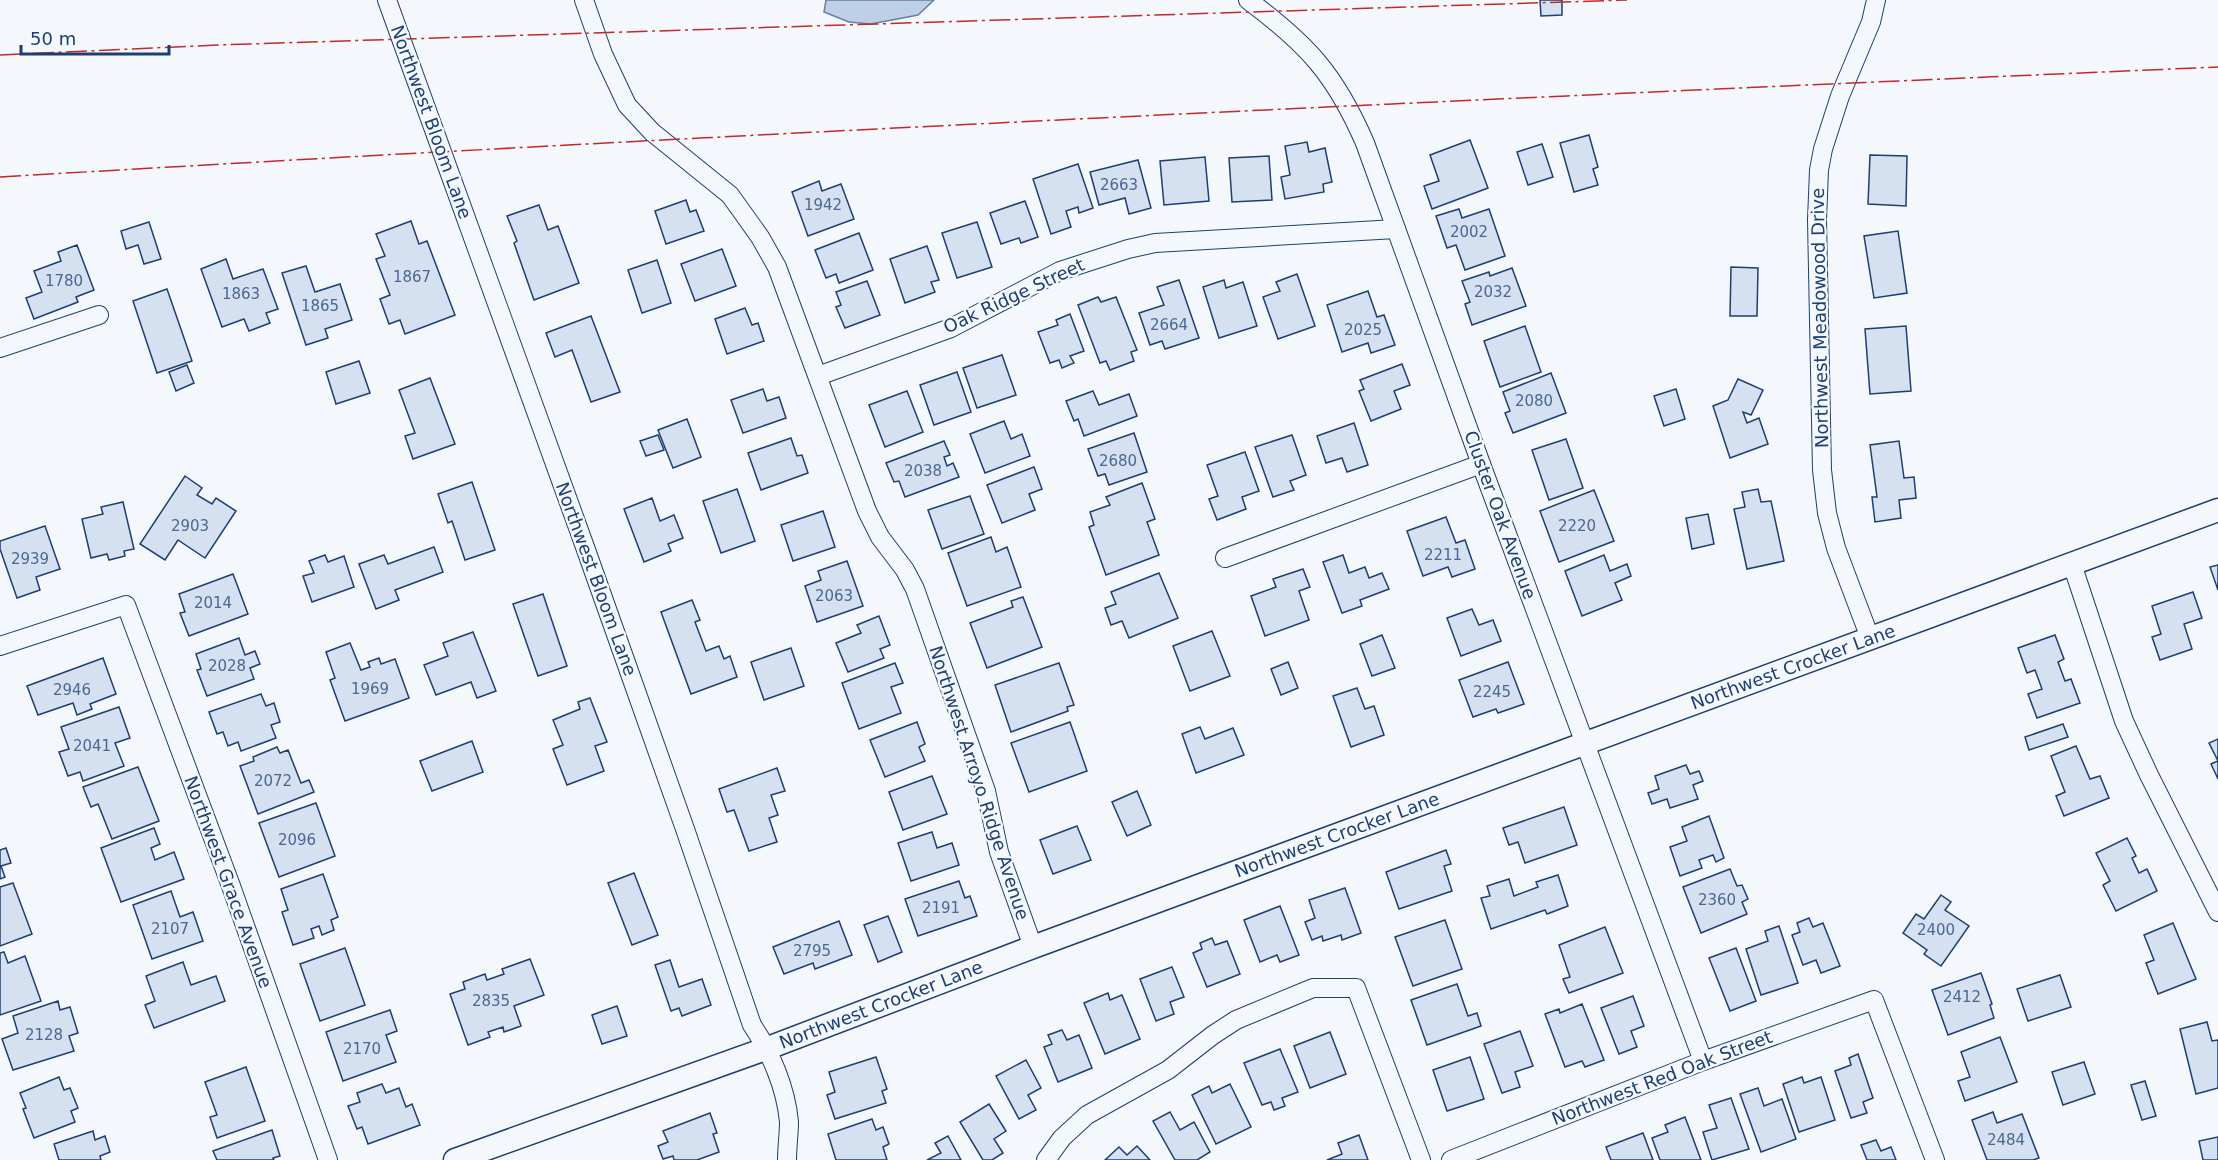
<svg xmlns="http://www.w3.org/2000/svg" width="2218" height="1160" viewBox="0 0 2218 1160" font-family="'DejaVu Sans',sans-serif">
<style>
.water{fill:#bed0e5;stroke:#687fa3;stroke-width:1.5}
.building{fill:#d5e0f0;stroke:#1d3f73;stroke-width:1.5}
.lines{fill:none;stroke-linecap:round;stroke-linejoin:round}
.minor-casing{stroke:#1d3f73;stroke-width:20}
.tertiary-casing{stroke:#1d3f73;stroke-width:25}
.minor{stroke:#f4f7fb;stroke-width:18}
.tertiary{stroke:#f4f7fb;stroke-width:22}
.power{stroke:#c62828;stroke-width:1.5;stroke-dasharray:21 4.5 3 4.5;stroke-linecap:butt}
.labels{text-anchor:middle;stroke-width:4.5;stroke-linejoin:round;paint-order:stroke}
.number-label{font-size:15px;fill:#4b6792}
.street-label{font-size:18px;fill:#1d3f73;stroke:#f4f7fb}
</style>
<rect width="100%" height="100%" fill="#f4f7fb"/>
<path class="water" d="M826,0H934L918,15L871,24L849,22L824,12Z"/>
<g class="building">
<path d="M1540,0H1562V15L1541,16Z"/>
<path d="M1589,135L1598,167L1593,169L1598,185L1574,192L1560,143Z"/>
<path d="M1470,140L1488,188L1432,209L1424,186L1439,181L1430,155Z"/>
<path d="M1307,142L1309,152L1325,148L1332,182L1323,184L1324,192L1285,199L1281,177L1290,175L1285,146Z"/>
<path d="M1542,144L1553,177L1528,185L1517,152Z"/>
<path d="M1870,155L1907,156L1906,206L1868,204Z"/>
<path d="M1269,156L1272,200L1232,202L1229,158Z"/>
<path d="M1205,157L1209,201L1164,205L1160,161Z"/>
<path d="M1138,160L1151,208L1129,214L1125,198L1099,205L1090,172Z"/>
<path d="M1078,164L1093,208L1079,213L1078,207L1066,211L1071,227L1051,234L1033,179Z"/>
<path d="M819,181L822,191L841,184L854,219L808,236L792,192Z"/>
<path d="M686,200L690,212L696,210L704,231L666,244L655,211Z"/>
<path d="M1025,201L1038,237L1021,243L1019,238L1001,244L990,213Z"/>
<path d="M539,205L548,230L558,226L579,283L534,300L514,243L517,241L507,216Z"/>
<path d="M1459,209L1462,218L1489,209L1505,256L1465,270L1456,245L1447,248L1436,216Z"/>
<path d="M411,221L419,244L427,241L455,315L405,334L400,320L389,324L380,299L390,295L376,259L385,256L376,234Z"/>
<path d="M149,222L161,259L144,264L138,245L126,249L121,231Z"/>
<path d="M977,222L992,267L957,278L942,233Z"/>
<path d="M1898,231L1907,293L1874,298L1864,236Z"/>
<path d="M859,233L873,270L839,283L836,274L826,278L815,250Z"/>
<path d="M77,245L94,290L76,297L78,302L34,319L26,298L42,292L34,271L61,261L58,252Z"/>
<path d="M927,246L939,280L931,282L935,292L905,303L890,259Z"/>
<path d="M722,249L736,286L695,301L681,264Z"/>
<path d="M226,259L233,279L263,269L278,309L266,313L270,323L249,331L244,319L222,327L201,269Z"/>
<path d="M657,260L671,303L642,313L628,270Z"/>
<path d="M306,266L315,292L340,284L352,320L325,329L328,338L306,345L282,273Z"/>
<path d="M1731,267L1758,268L1757,316H1730Z"/>
<path d="M1512,268L1526,306L1472,325L1465,304L1470,302L1462,281L1489,272L1490,276Z"/>
<path d="M1297,274L1315,326L1278,339L1263,297L1280,291L1276,282Z"/>
<path d="M1179,280L1199,338L1165,349L1162,341L1150,345L1139,313L1164,305L1157,287Z"/>
<path d="M1224,280L1226,288L1243,282L1257,326L1219,338L1203,287Z"/>
<path d="M867,281L880,315L845,328L836,307L841,305L836,292Z"/>
<path d="M167,289L192,361L157,373L133,301Z"/>
<path d="M1368,291L1377,317L1384,315L1395,345L1371,353L1368,343L1342,352L1327,305Z"/>
<path d="M1098,297L1101,302L1116,297L1137,350L1131,352L1134,361L1110,370L1106,361L1100,363L1078,305Z"/>
<path d="M745,308L752,325L758,323L764,341L727,354L715,319Z"/>
<path d="M1070,314L1084,351L1070,356L1074,363L1062,368L1059,360L1050,363L1038,332L1058,325L1056,320Z"/>
<path d="M591,316L620,392L591,402L572,350L555,357L546,333Z"/>
<path d="M1525,326L1541,372L1500,387L1484,341Z"/>
<path d="M1906,326L1911,391L1870,394L1865,329Z"/>
<path d="M1002,355L1016,395L977,408L963,368Z"/>
<path d="M359,361L370,393L336,404L326,372Z"/>
<path d="M1402,364L1410,385L1394,391L1401,409L1371,421L1359,391L1364,389L1360,380Z"/>
<path d="M187,365L194,383L176,391L169,372Z"/>
<path d="M957,372L971,412L934,425L920,385Z"/>
<path d="M1551,373L1566,413L1513,433L1505,413L1510,411L1503,392Z"/>
<path d="M430,378L455,444L413,459L405,436L415,433L399,390Z"/>
<path d="M1738,379L1763,390L1751,415L1743,412L1747,423L1759,418L1768,444L1730,458L1713,406L1728,400Z"/>
<path d="M763,389L767,401L779,397L786,418L743,433L731,400Z"/>
<path d="M1676,389L1685,419L1664,426L1654,396Z"/>
<path d="M907,391L923,432L885,447L869,405Z"/>
<path d="M1093,391L1099,405L1129,394L1137,416L1084,436L1078,419L1074,421L1066,401Z"/>
<path d="M687,419L701,457L673,468L658,430Z"/>
<path d="M1004,421L1011,439L1022,434L1030,456L985,473L970,434Z"/>
<path d="M1354,423L1368,465L1347,472L1342,458L1326,463L1317,436Z"/>
<path d="M1134,433L1147,472L1109,485L1105,474L1098,476L1088,449Z"/>
<path d="M658,435L664,450L646,456L640,441Z"/>
<path d="M1292,435L1306,475L1290,481L1294,490L1273,497L1255,447Z"/>
<path d="M791,438L797,456L802,455L808,473L761,490L748,453Z"/>
<path d="M1566,439L1583,488L1549,500L1532,450Z"/>
<path d="M944,441L950,455L944,457L947,466L953,463L959,477L905,497L899,481L894,482L886,463Z"/>
<path d="M1899,441L1904,478L1914,477L1916,498L1899,500L1901,518L1875,522L1872,497H1877L1870,445Z"/>
<path d="M1245,452L1259,491L1242,497L1246,509L1217,520L1209,499L1218,496L1207,465Z"/>
<path d="M1034,467L1042,489L1029,494L1035,510L1002,523L987,485Z"/>
<path d="M185,476L202,488L197,495L212,504L216,498L236,511L205,558L178,540L165,560L140,544Z"/>
<path d="M472,482L495,550L465,560L452,521L448,523L438,494Z"/>
<path d="M1142,483L1155,519L1147,522L1159,555L1106,575L1089,527L1094,525L1090,512L1110,505L1106,497Z"/>
<path d="M737,489L755,541L721,553L703,501Z"/>
<path d="M1758,489L1761,502L1771,501L1784,561L1747,569L1734,509L1745,507L1742,492Z"/>
<path d="M1594,490L1614,541L1559,562L1540,511Z"/>
<path d="M970,496L984,534L942,549L928,510Z"/>
<path d="M652,498L660,521L674,515L683,538L668,544L671,551L644,562L624,509Z"/>
<path d="M123,502L134,549L124,551L125,556L109,560L107,554L91,558L82,519L103,514L101,507Z"/>
<path d="M823,511L835,547L793,561L781,525Z"/>
<path d="M1708,514L1714,544L1692,549L1686,518Z"/>
<path d="M1446,517L1456,543L1465,540L1475,569L1452,577L1448,567L1423,576L1407,531Z"/>
<path d="M45,526L60,569L36,577L40,590L17,598L0,549V541Z"/>
<path d="M991,537L996,552L1007,547L1021,587L967,606L948,553Z"/>
<path d="M434,547L443,572L395,590L399,600L376,609L359,564L384,555L388,564Z"/>
<path d="M325,555L328,562L344,556L354,587L312,602L303,576L314,573L309,561Z"/>
<path d="M1343,555L1349,573L1365,567L1369,578L1382,573L1389,589L1360,600L1362,606L1342,613L1323,562Z"/>
<path d="M1604,555L1610,571L1627,564L1631,576L1615,583L1622,600L1582,616L1565,571Z"/>
<path d="M847,561L863,606L817,622L805,586L821,580L818,571Z"/>
<path d="M2218,565V590L2210,567Z"/>
<path d="M1303,569L1310,587L1299,591L1309,620L1265,636L1251,596L1276,587L1273,579Z"/>
<path d="M1159,573L1178,618L1129,638L1122,621L1111,625L1105,608L1116,604L1111,592Z"/>
<path d="M233,574L248,614L189,636L180,613L185,612L179,594Z"/>
<path d="M2193,592L2202,618L2184,624L2192,649L2160,660L2152,637L2161,634L2152,606Z"/>
<path d="M543,594L567,666L538,676L513,604Z"/>
<path d="M1023,597L1042,647L987,668L970,623L1013,607L1011,601Z"/>
<path d="M692,600L700,620L695,622L706,651L719,646L724,659L730,656L737,677L691,694L661,612Z"/>
<path d="M1472,609L1479,625L1493,620L1501,641L1461,656L1447,618Z"/>
<path d="M879,616L890,645L880,649L884,658L848,672L836,643L861,633L857,625Z"/>
<path d="M1212,631L1230,676L1190,691L1173,646Z"/>
<path d="M473,632L496,691L477,698L471,682L436,695L424,665L448,656L443,643Z"/>
<path d="M1382,635L1395,668L1372,676L1360,644Z"/>
<path d="M2055,635L2064,659L2058,662L2065,681L2071,679L2080,703L2037,718L2028,694L2042,689L2035,670L2027,673L2018,648Z"/>
<path d="M239,638L245,655L255,651L260,664L250,668L254,679L207,696L197,670L201,669L196,654Z"/>
<path d="M350,643L361,670L370,667L368,662L379,658L381,664L395,659L409,698L345,721L330,680L335,678L326,652Z"/>
<path d="M791,648L804,686L764,700L751,662Z"/>
<path d="M103,658L116,694L90,704L92,709L77,715L73,703L38,715L27,686Z"/>
<path d="M1288,662L1298,688L1281,695L1271,669Z"/>
<path d="M1508,662L1524,704L1498,713L1496,709L1473,717L1459,680Z"/>
<path d="M895,663L903,683L891,687L901,713L859,729L842,683Z"/>
<path d="M1059,663L1074,705L1067,707L1068,711L1011,732L995,685Z"/>
<path d="M1357,688L1365,709L1374,706L1384,735L1351,747L1333,696Z"/>
<path d="M261,694L266,706L274,703L280,722L271,725L276,738L241,751L238,742L228,746L223,732L217,734L209,712Z"/>
<path d="M590,698L607,742L595,746L604,771L567,785L553,749L563,745L553,720L580,709L578,702Z"/>
<path d="M119,707L130,738L115,743L124,766L83,781L80,772L68,776L59,752L69,749L61,727Z"/>
<path d="M917,722L925,744L919,747L925,761L885,777L870,740Z"/>
<path d="M1070,722L1087,771L1029,792L1011,743Z"/>
<path d="M2063,724L2068,737L2029,750L2025,737Z"/>
<path d="M1200,727L1205,739L1233,728L1244,755L1196,773L1182,734Z"/>
<path d="M2218,739V779L2211,764L2218,761L2209,743Z"/>
<path d="M472,741L483,772L432,791L420,761Z"/>
<path d="M2076,746L2090,779L2100,776L2109,798L2064,816L2056,796L2065,792L2051,756Z"/>
<path d="M277,747L280,753L288,750L301,783L309,780L314,792L258,814L240,766L254,761L253,757Z"/>
<path d="M1686,765L1690,774L1699,771L1703,781L1693,785L1698,799L1670,808L1667,799L1652,804L1648,793L1659,789L1655,776Z"/>
<path d="M138,767L159,821L112,839L98,804L91,807L83,787Z"/>
<path d="M777,768L785,791L771,795L778,815L769,818L777,842L749,851L734,810L727,812L719,789Z"/>
<path d="M932,776L947,814L903,830L889,792Z"/>
<path d="M1137,791L1151,825L1127,836L1112,802Z"/>
<path d="M316,803L335,856L279,877L259,823Z"/>
<path d="M1564,807L1577,845L1525,863L1518,842L1509,845L1503,828Z"/>
<path d="M1709,816L1724,858L1716,862L1713,855L1699,860L1702,868L1680,876L1670,847L1687,841L1682,827Z"/>
<path d="M1077,826L1091,860L1053,874L1040,840Z"/>
<path d="M154,828L160,844L151,848L155,860L174,852L184,879L121,902L101,848Z"/>
<path d="M932,832L937,848L952,843L959,865L911,881L898,843Z"/>
<path d="M2127,838L2136,856L2132,858L2139,873L2147,869L2157,891L2116,911L2103,885L2110,881L2096,853Z"/>
<path d="M6,848L11,863L1,866L5,877L0,879V850Z"/>
<path d="M1446,850L1451,864L1444,866L1452,891L1399,909L1386,872Z"/>
<path d="M1730,869L1737,886L1742,885L1748,899L1742,902L1747,914L1701,933L1683,887Z"/>
<path d="M634,873L658,935L632,945L608,883Z"/>
<path d="M323,874L338,917L331,920L334,930L322,935L319,926L311,929L314,938L293,945L282,912L288,910L281,889Z"/>
<path d="M1558,875L1568,906L1547,914L1545,910L1491,929L1481,898L1490,896L1487,886L1509,879L1514,896L1538,887L1536,882Z"/>
<path d="M959,881L965,898L970,896L977,916L918,936L905,899Z"/>
<path d="M13,883L32,934L0,946V887Z"/>
<path d="M1345,888L1361,933L1342,940L1341,935L1323,941L1322,936L1312,940L1305,922L1315,918L1309,900Z"/>
<path d="M171,891L180,917L193,912L203,941L152,959L133,905Z"/>
<path d="M1941,895L1951,902L1945,910L1969,926L1941,966L1924,954L1927,950L1903,933L1916,914L1924,919Z"/>
<path d="M1280,906L1299,955L1280,962L1277,955L1260,962L1244,920Z"/>
<path d="M888,916L902,952L878,962L864,925Z"/>
<path d="M1809,918L1813,927L1823,923L1840,966L1821,973L1816,960L1803,965L1792,935L1800,932L1797,923Z"/>
<path d="M1445,920L1462,969L1413,986L1395,937Z"/>
<path d="M839,921L852,955L815,969L813,963L784,974L773,947Z"/>
<path d="M2173,923L2196,979L2158,994L2146,963L2154,960L2144,935Z"/>
<path d="M1779,926L1798,983L1761,995L1746,949L1768,941L1765,931Z"/>
<path d="M1605,927L1623,973L1569,993L1563,979L1570,977L1559,945Z"/>
<path d="M1212,938L1215,945L1227,941L1240,974L1207,987L1193,953L1202,949L1200,943Z"/>
<path d="M345,948L365,1005L320,1021L300,964Z"/>
<path d="M1736,948L1756,1001L1730,1011L1709,958Z"/>
<path d="M4,952L8,963L25,956L41,1001L0,1015V953Z"/>
<path d="M530,959L544,995L514,1006L521,1026L504,1032L503,1027L488,1032L490,1037L468,1045L450,994L465,989L463,982L485,974L487,980L504,974L502,969Z"/>
<path d="M670,960L679,987L702,979L711,1005L682,1016L679,1008L671,1011L655,965Z"/>
<path d="M183,962L191,985L216,976L225,1001L154,1028L145,1005L155,1001L146,976Z"/>
<path d="M1172,967L1184,997L1170,1002L1174,1014L1156,1021L1140,979Z"/>
<path d="M1981,973L1992,1004L1990,1005L1994,1018L1948,1035L1932,990Z"/>
<path d="M2060,975L2071,1007L2028,1021L2017,989Z"/>
<path d="M1457,984L1468,1016L1477,1013L1481,1026L1427,1045L1411,1000Z"/>
<path d="M1108,993L1110,1000L1122,995L1140,1039L1105,1054L1084,1003Z"/>
<path d="M1633,996L1644,1026L1631,1031L1637,1047L1619,1054L1601,1008Z"/>
<path d="M58,1001L60,1010L70,1007L78,1033L69,1036L74,1051L13,1070L2,1039L18,1033L13,1016Z"/>
<path d="M1582,1004L1604,1060L1585,1067L1582,1061L1565,1067L1545,1014L1559,1009L1560,1013Z"/>
<path d="M617,1006L627,1036L602,1044L592,1015Z"/>
<path d="M390,1010L397,1031L386,1035L396,1062L343,1081L326,1032Z"/>
<path d="M2207,1022L2212,1041L2218,1040V1088L2196,1094L2180,1029Z"/>
<path d="M1062,1030L1067,1040L1079,1035L1092,1068L1058,1082L1044,1047L1052,1044L1048,1035Z"/>
<path d="M1520,1031L1533,1066L1515,1072L1520,1087L1502,1093L1484,1044Z"/>
<path d="M1330,1032L1346,1074L1310,1088L1294,1046Z"/>
<path d="M2000,1037L2017,1082L1965,1101L1958,1081L1970,1077L1961,1052Z"/>
<path d="M1280,1049L1298,1092L1282,1098L1285,1106L1274,1110L1271,1102L1262,1105L1244,1063Z"/>
<path d="M1858,1054L1873,1098L1863,1102L1867,1113L1851,1118L1835,1071L1851,1065L1849,1058Z"/>
<path d="M876,1057L887,1089L882,1091L886,1103L835,1119L827,1095L835,1092L829,1072Z"/>
<path d="M1470,1057L1484,1099L1447,1111L1433,1070Z"/>
<path d="M1026,1060L1041,1088L1028,1095L1036,1110L1019,1119L996,1076Z"/>
<path d="M2084,1062L2095,1094L2063,1105L2052,1072Z"/>
<path d="M246,1067L265,1121L217,1138L210,1117L217,1115L205,1082Z"/>
<path d="M59,1077L64,1090L70,1088L78,1108L71,1111L75,1122L34,1138L23,1109L26,1108L20,1093Z"/>
<path d="M1802,1077L1804,1083L1821,1077L1835,1120L1799,1132L1783,1084Z"/>
<path d="M2145,1081L2156,1116L2142,1120L2131,1085Z"/>
<path d="M382,1084L386,1093L399,1088L406,1107L412,1104L420,1125L368,1144L362,1127L357,1129L348,1106L360,1102L357,1093Z"/>
<path d="M1230,1084L1251,1127L1216,1144L1192,1095L1209,1086L1212,1093Z"/>
<path d="M1758,1088L1764,1106L1782,1099L1796,1139L1761,1152L1740,1094Z"/>
<path d="M1731,1098L1749,1149L1712,1160L1703,1132L1717,1128L1709,1105Z"/>
<path d="M989,1104L1006,1131L994,1139L1003,1153L992,1160H983L960,1122Z"/>
<path d="M1170,1112L1180,1130L1194,1122L1210,1152L1197,1160H1175L1153,1121Z"/>
<path d="M1993,1112L1997,1123L2022,1114L2039,1158L2033,1160H1987L1972,1120Z"/>
<path d="M710,1113L717,1133L713,1134L719,1152L697,1160H674L673,1156L663,1159L658,1146L668,1142L663,1131Z"/>
<path d="M1685,1117L1701,1160H1660L1652,1138L1668,1132L1665,1125Z"/>
<path d="M872,1119L876,1130L883,1127L889,1144L883,1147L887,1160H836L828,1134Z"/>
<path d="M272,1130L280,1156L273,1158L274,1160H217L213,1151Z"/>
<path d="M93,1131L95,1140L105,1136L110,1152L100,1156L101,1160H59L54,1144Z"/>
<path d="M1643,1133L1653,1160H1611L1606,1147Z"/>
<path d="M1359,1135L1368,1160H1327L1342,1154L1338,1143Z"/>
<path d="M948,1136L961,1160H927L941,1153L935,1143Z"/>
<path d="M2218,1137V1160H2203L2199,1141Z"/>
<path d="M1876,1140L1881,1151L1891,1147L1896,1160H1867L1861,1145Z"/>
<path d="M1137,1146L1150,1160H1105L1119,1147L1127,1155Z"/>
</g>
<g class="lines">
<defs>
<g id="minor">
<path d="M387,0L585,547L685,829L752,1025C771,1053 786,1088 789,1122C789,1134 787,1147 787,1160"/>
<path d="M584,0L603,54L627,105L652,132L730,195L760,237L777,267L867,511L880,537L905,570L915,589L986,791L999,852L1033,947"/>
<path d="M1248,0C1308,45 1335,74 1365,143L1481,464L1703,1061"/>
<path d="M0,348L99,315"/>
<path d="M818,376L951,328L1060,271L1128,249L1155,243L1396,229"/>
<path d="M1225,558L1481,464"/>
<path d="M2072,564L2124,721L2149,775L2218,912"/>
<path d="M1870,638L1836,548L1827,513L1822,470L1817,220L1819,170L1823,149L1840,96L1871,22L1876,0"/>
<path d="M0,646L126,605L231,886L328,1160"/>
<path d="M1046,1160L1062,1138L1087,1115L1168,1070L1213,1035L1236,1020L1313,988H1356L1421,1160"/>
<path d="M1451,1160L1703,1061L1874,1000L1935,1160"/>
</g>
<path id="tertiary" d="M455,1160L768,1048L1033,947L2218,510"/>
</defs>
<use href="#minor" class="minor-casing"/>
<use href="#tertiary" class="tertiary-casing"/>
<use href="#minor" class="minor"/>
<use href="#tertiary" class="tertiary"/>
<g class="power">
<path d="M0,55L217,45L1627,0"/>
<path d="M0,177C739,133 1478,99 2218,67"/>
</g>
</g>
<g class="labels">
<g class="number-label">
<text x="1119" y="190">2663</text>
<text x="823" y="210">1942</text>
<text x="1469" y="237">2002</text>
<text x="412" y="282">1867</text>
<text x="64" y="286">1780</text>
<text x="1493" y="297">2032</text>
<text x="241" y="299">1863</text>
<text x="320" y="311">1865</text>
<text x="1169" y="330">2664</text>
<text x="1363" y="335">2025</text>
<text x="1534" y="406">2080</text>
<text x="1118" y="466">2680</text>
<text x="923" y="476">2038</text>
<text x="190" y="531">2903</text>
<text x="1577" y="531">2220</text>
<text x="1443" y="560">2211</text>
<text x="30" y="564">2939</text>
<text x="834" y="601">2063</text>
<text x="213" y="608">2014</text>
<text x="227" y="671">2028</text>
<text x="370" y="694">1969</text>
<text x="72" y="695">2946</text>
<text x="1492" y="697">2245</text>
<text x="92" y="751">2041</text>
<text x="273" y="786">2072</text>
<text x="297" y="845">2096</text>
<text x="1717" y="905">2360</text>
<text x="941" y="913">2191</text>
<text x="170" y="934">2107</text>
<text x="1936" y="935">2400</text>
<text x="812" y="956">2795</text>
<text x="1962" y="1002">2412</text>
<text x="491" y="1006">2835</text>
<text x="44" y="1040">2128</text>
<text x="362" y="1054">2170</text>
<text x="2006" y="1145">2484</text>
</g>
<g class="street-label">
<text transform="translate(431 122) rotate(70)" y="6">Northwest Bloom Lane</text>
<text transform="translate(1014 296) rotate(-25)" y="6">Oak Ridge Street</text>
<text transform="translate(1820 318) rotate(-91)" y="6">Northwest Meadowood Drive</text>
<text transform="translate(1500 515) rotate(70)" y="6">Cluster Oak Avenue</text>
<text transform="translate(596 579) rotate(70)" y="6">Northwest Bloom Lane</text>
<text transform="translate(1793 667) rotate(-20)" y="6">Northwest Crocker Lane</text>
<text transform="translate(979 783) rotate(72)" y="6">Northwest Arroyo Ridge Avenue</text>
<text transform="translate(1337 835) rotate(-20)" y="6">Northwest Crocker Lane</text>
<text transform="translate(228 882) rotate(70)" y="6">Northwest Grace Avenue</text>
<text transform="translate(881 1005) rotate(-21)" y="6">Northwest Crocker Lane</text>
<text transform="translate(1662 1078) rotate(-21)" y="6">Northwest Red Oak Street</text>
</g>
</g>
<path d="M21 45v9h148v-9" fill="none" stroke="#1d3f73" stroke-width="3"/>
<text x="30" y="45" font-size="18" fill="#1d3f73" stroke="#f4f7fb" stroke-width="4.5" paint-order="stroke">50 m</text>
</svg>
